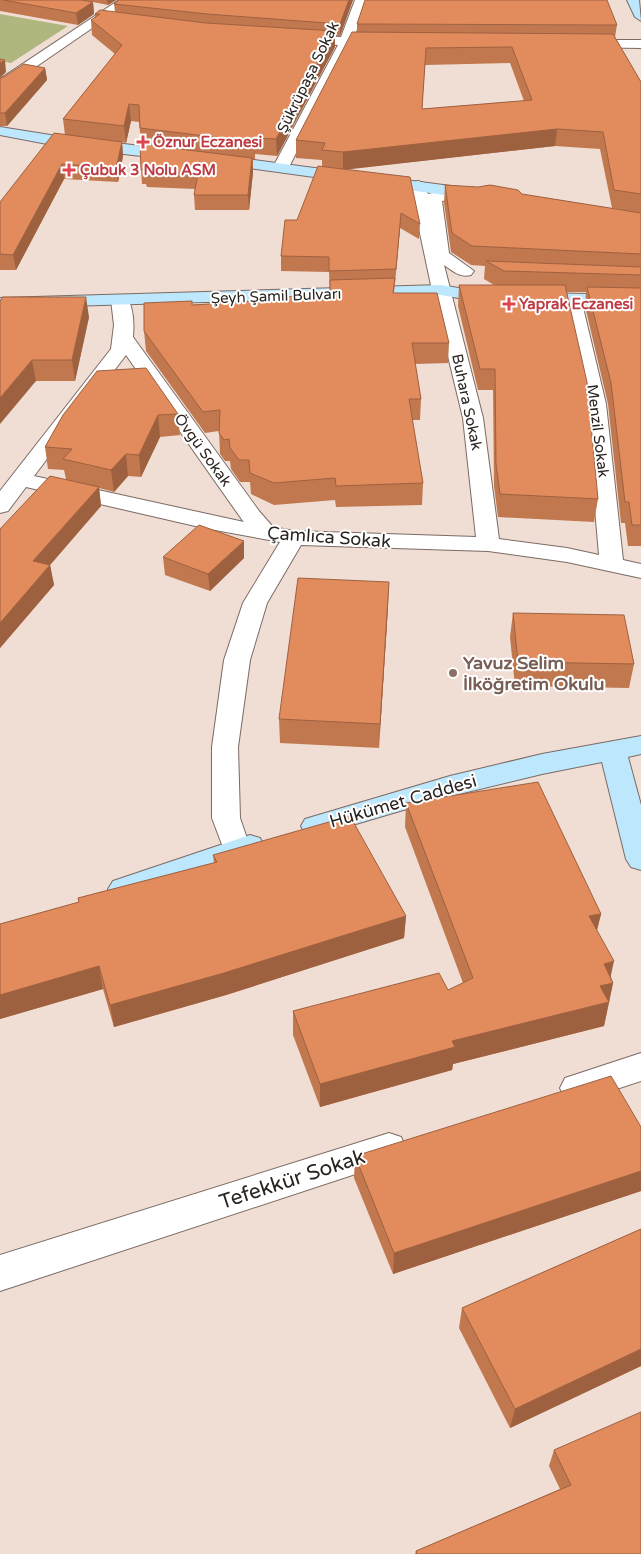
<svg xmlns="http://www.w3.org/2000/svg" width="641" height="1554" viewBox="0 0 641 1554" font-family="'Varela Round',sans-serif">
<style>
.green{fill:#afb77f}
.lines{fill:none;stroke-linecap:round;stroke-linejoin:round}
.street-casing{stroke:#7b6b63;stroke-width:2}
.secondary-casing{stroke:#7b6b63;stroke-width:2}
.street{fill:#fff;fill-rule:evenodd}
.secondary{fill:#bde7fd;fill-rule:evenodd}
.wall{fill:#c2784f;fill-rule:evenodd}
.shaded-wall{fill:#9e6140}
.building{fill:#e28b5c;stroke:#9e6140;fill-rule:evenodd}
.health-dot{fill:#e0444e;stroke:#fff;stroke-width:2}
.education-dot{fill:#8d6e63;stroke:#fff;stroke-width:2}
.labels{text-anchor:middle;stroke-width:4;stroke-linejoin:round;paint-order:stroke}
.far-street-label{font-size:15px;fill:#2a231f;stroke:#fff}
.far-health-label{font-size:15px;font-weight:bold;fill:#be3a42;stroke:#fff;text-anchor:start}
.street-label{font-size:18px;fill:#2a231f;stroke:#fff}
.education-label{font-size:18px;font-weight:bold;fill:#785e54;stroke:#fff;text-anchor:start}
.near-street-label{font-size:21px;fill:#2a231f;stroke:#fff}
</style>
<rect width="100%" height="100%" fill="#f0ddd4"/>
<path class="green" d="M0,14L68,26L11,63L0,61Z"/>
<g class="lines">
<defs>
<g id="street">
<path d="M119,0H133L5,88L0,89V79Z"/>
<path d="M355,0H367L354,38L384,39L391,43L384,47L351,45L289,167L287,170H275L273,167L338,45L297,43L290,39L297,35L341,37Z"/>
<path d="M582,40H641V48L577,47L575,44L577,41Z"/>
<path d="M418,181L424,183L428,194L451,189L488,196L490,199L488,202C473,206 457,197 442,201L449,253L474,271L471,275C460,278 453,271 444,265L483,418L499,539L567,548L599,555L586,404L563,299L566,295L572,294L578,295L581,299L606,404L623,560L641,564V578L567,562L488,551L301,545L267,603L250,660L238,747L240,818L251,850L247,858L237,861L227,858L212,818V747L224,660L243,603L280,542L204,528L26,487L8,511L0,513V491L111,349L114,325L111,300L114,296L120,295L126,296C134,307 134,325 133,337L259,511L273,527L294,531L476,537L463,418L432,290L410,186L412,183ZM126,355L243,521L244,522L34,476Z"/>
<path d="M641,1053V1081L577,1102L565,1098L560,1088L565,1078Z"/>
<path d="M389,1133L401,1137L406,1148L401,1159L0,1291V1255Z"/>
</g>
<g id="secondary">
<path d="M627,0H639L641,21L635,17Z"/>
<path d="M0,127L63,137L176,150L181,152L184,155L181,158L176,160L63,147L0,135Z"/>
<path d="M217,155L481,190L487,192L489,195L487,198L481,200L212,163L209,160L212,157Z"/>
<path d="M441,285L482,292L641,295V305L482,302L441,295L0,308V298Z"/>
<path d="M641,736V754L628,757L641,805V870L631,867L626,859L602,762L542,774L451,796L315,836L305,833L301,826L305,819L450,776L542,754Z"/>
<path d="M250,835L260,838L264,846L260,854L123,900L113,897L108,889L113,881Z"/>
</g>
</defs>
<use href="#street" class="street-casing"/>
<use href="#secondary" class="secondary-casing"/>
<use href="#street" class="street"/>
<use href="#secondary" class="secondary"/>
</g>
<g class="wall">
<path d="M0,0H116L108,5L93,2L94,14L78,25L0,11Z"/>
<path d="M119,0H353L340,36H335V47L277,156L255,154V159H253V172L249,210H195L194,195L195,189L147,187L146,184H142L141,169V144L139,122L131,121L126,143L122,142L123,156L118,182L64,179L16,270H0V202L65,135L63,119L115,54L92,35L91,20L95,17V14L115,12L114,4Z"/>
<path d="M357,24L617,25L615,37L641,82V213L612,208L600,149L555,146L347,169L420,224L419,239L400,228L394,293L449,343L448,363L415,364L421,399L420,420H412L423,483L422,505L336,507L335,500L274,505L251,494L250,482H240L231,469L230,461H225L220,454L219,431L205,433L146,351L144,331L192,305L275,300L330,295L329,272L281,271V256L322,167V160L296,158V140L357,32ZM510,63L524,101L422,109L425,65Z"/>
<path d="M45,68L47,80L7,126H0V78Z"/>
<path d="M445,185L522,194L641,213V546H628L625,523H621L608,404L585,306L586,292H567L598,499L594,522L498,517L494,486L493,390H478L458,306L459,285H494L484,279L485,266L471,265L451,252L444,203Z"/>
<path d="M0,302L89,317L75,381H36Z"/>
<path d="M178,414L180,435L160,437L141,477L128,476L114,492L99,488L101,506L50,565L54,585L0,648V529L66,479L64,470L48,469L45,447L63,415Z"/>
<path d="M163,557L244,558L210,591L165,575Z"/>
<path d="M388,606L379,748L280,743L279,719Z"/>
<path d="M513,613L634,664L629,688L515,686L510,637Z"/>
<path d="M406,803L601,914L597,930L611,977L613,983L604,1026L453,1064L452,1070L320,1107L293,1035V1011L448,990L463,983L405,827Z"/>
<path d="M213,855L406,916L404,938L226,995L114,1027L103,989L0,1019V924L79,902L78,898L214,863Z"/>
<path d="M641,1127V1191L393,1274L354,1178L355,1156Z"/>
<path d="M641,1229V1366L510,1428L459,1328L462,1308Z"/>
<path d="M554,1450L641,1554H415L416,1551L560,1489L549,1466Z"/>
</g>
<g class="shaded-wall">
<path d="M107,0H116L108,5Z"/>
<path d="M349,0H353L340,36V24Z"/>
<path d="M93,2L94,14L78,25L76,13Z"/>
<path d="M335,31V47L277,156L276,139Z"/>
<path d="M5,60L6,72L0,78V63Z"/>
<path d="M45,68L47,80L7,126L5,113Z"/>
<path d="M129,104L131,121L126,143L124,126Z"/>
<path d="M557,129L555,146L343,170V152Z"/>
<path d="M255,138V159L254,142Z"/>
<path d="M122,142L123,156L118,182L116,168Z"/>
<path d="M252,158L253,172L249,210L248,195Z"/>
<path d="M62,164L64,179L16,270L13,255Z"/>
<path d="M401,213L400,228L395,284L396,269Z"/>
<path d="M86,297L89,317L75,381L72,360Z"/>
<path d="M32,360L36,381L0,424V398Z"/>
<path d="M158,415L160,437L141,477L139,455Z"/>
<path d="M126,454L128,476L114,492L111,470Z"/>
<path d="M99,487L101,506L37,580L33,561Z"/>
<path d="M244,541V558L210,591L208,574Z"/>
<path d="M50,565L54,585L0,648V623Z"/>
<path d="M389,582L388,606L379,748L380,724Z"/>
<path d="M601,914L595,938L589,916Z"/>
<path d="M406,916L404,938L226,995L114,1027L110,1005Z"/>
<path d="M614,961L609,984L613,983L604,1026L453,1064L452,1070L320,1107V1084L452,1041L604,964Z"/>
<path d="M99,966L103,989L0,1019V995Z"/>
<path d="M641,1171V1191L393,1274L394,1253Z"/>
<path d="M641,1349V1366L510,1428L515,1409Z"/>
</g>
<g class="building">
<path d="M3,0H81L93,2L76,13Z"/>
<path d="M119,0H349L340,24L207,14L114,4Z"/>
<path d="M365,0H607L617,25L357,24Z"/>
<path d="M100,10L206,23L335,31L276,139L255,138L254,142L140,128L139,105L129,104L124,126L63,119L122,45L91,20L100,14H95Z"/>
<path d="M352,32L613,34L641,82V194L614,190L603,132L557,129L343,152L322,150L325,143L296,140ZM512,47L532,100L422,109L426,48Z"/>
<path d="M0,59L5,60L0,63Z"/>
<path d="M24,64L45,68L5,113H0V78L4,77Z"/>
<path d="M54,133L122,142L116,168L62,164L13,255L0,254V202Z"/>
<path d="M140,144L252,158L248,195H194L198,174L145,172L147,170L141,169Z"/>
<path d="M318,166L410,177L420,224L401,213L396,269L329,271V257L281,256L285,220H297Z"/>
<path d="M445,185L478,187L490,185L518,190L522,194L641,213V254L472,246L452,233Z"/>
<path d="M486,261L641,267V275L504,271Z"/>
<path d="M395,278L393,293H437L449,343H412L421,399H409L423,483L336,486L335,478L274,483L250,473L249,460H239L230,448L229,439L224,440L219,433L220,410L203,412L144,331V303L192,301V305L275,300L276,297L330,295V280Z"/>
<path d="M459,285H565L587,382L598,499L500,494L496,464L495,369H480Z"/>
<path d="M587,287L641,288V525H632L629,502H625L611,383Z"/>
<path d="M2,297H86L72,360H32L0,398V302Z"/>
<path d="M146,368L178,414L158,415L139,455L126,454L111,470L63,459L72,449L45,447L63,415L97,371Z"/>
<path d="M50,476L99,487L33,561L50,565L0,623V529Z"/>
<path d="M199,525L244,541L208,574L163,557Z"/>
<path d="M298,578L389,582L380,724L279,719Z"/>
<path d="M513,613L624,615L634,664L518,662Z"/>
<path d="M538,782L601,914L589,916L614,961L604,964L613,983L600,986L609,1002L452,1041L455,1047L320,1084L293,1011L439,973L448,990L473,978L406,803Z"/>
<path d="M350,816L406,916L224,973L110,1005L99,966L0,995V924L79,902L78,898L217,862L213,855Z"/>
<path d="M611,1076L641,1127V1171L394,1253L355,1156Z"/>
<path d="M641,1229V1349L515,1409L462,1308Z"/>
<path d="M641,1412V1554H417L416,1551L571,1485L554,1450Z"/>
</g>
<g class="health-dot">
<path d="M140.5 134.5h5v5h5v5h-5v5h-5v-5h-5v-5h5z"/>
<path d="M66.5 162.5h5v5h5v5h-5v5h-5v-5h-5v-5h5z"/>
<path d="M506.5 296.5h5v5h5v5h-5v5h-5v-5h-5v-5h5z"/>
</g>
<circle class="education-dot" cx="453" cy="673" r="5"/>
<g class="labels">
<g class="far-street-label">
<text transform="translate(308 77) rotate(-64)" y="5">Şükrüpaşa Sokak</text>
<text transform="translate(276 296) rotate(-2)" y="5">Şeyh Şamil Bulvarı</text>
<text transform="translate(467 402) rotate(78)" y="5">Buhara Sokak</text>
<text transform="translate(598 431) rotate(83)" y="5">Menzil Sokak</text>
<text transform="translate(203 450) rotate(54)" y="5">Övgü Sokak</text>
</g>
<g class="far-health-label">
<text x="153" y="147">Öznur Eczanesi</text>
<text x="80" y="175">Çubuk 3 Nolu ASM</text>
<text x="519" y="309">Yaprak Eczanesi</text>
</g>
<g class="street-label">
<text transform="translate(329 537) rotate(4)" y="6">Çamlıca Sokak</text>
<text transform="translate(403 801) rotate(-16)" y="6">Hükümet Caddesi</text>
</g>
<g class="education-label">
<text x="463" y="669">Yavuz Selim<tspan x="463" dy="21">İlköğretim Okulu</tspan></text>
</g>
<g class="near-street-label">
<text transform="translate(292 1179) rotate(-18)" y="7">Tefekkür Sokak</text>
</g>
</g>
</svg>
